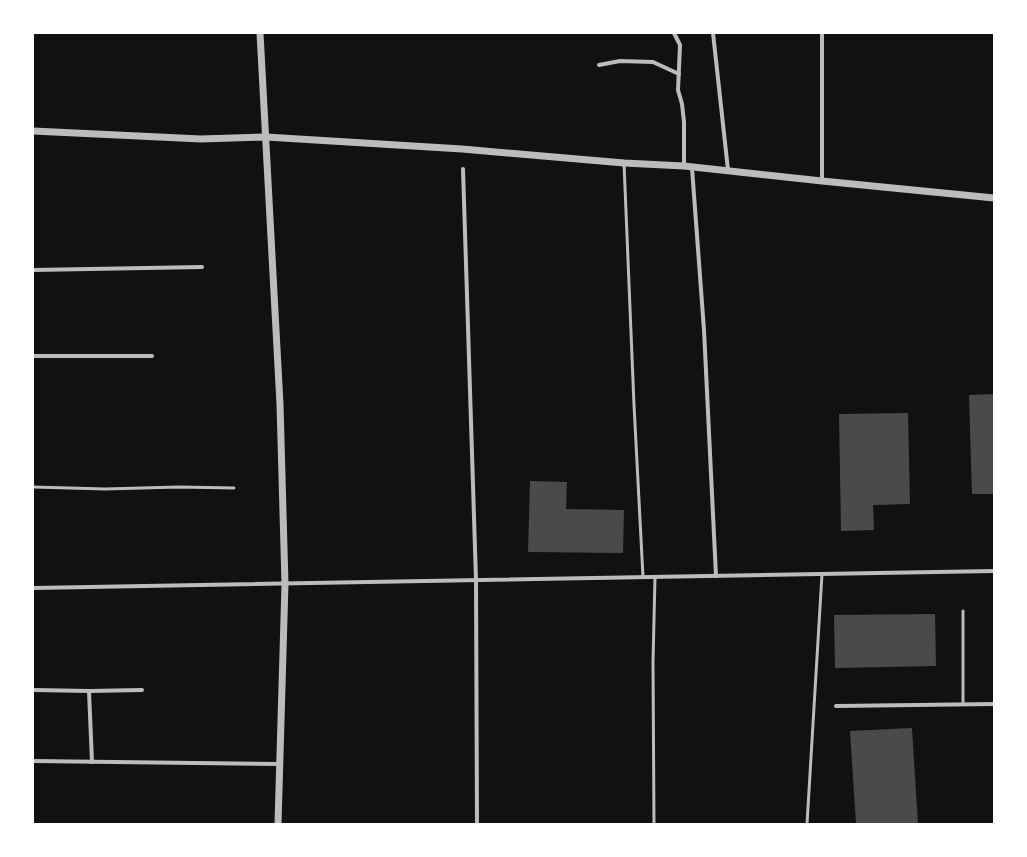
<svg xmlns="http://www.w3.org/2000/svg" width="1027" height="857" viewBox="0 0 1027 857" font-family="Roboto,sans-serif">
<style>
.building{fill:#4a4a4a}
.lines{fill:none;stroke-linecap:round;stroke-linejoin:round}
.service{stroke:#bcbcbc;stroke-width:3}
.minor{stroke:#bcbcbc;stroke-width:4}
.tertiary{stroke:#bcbcbc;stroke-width:7}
</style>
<rect width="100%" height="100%" fill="#111"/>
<g class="building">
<path d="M994,394V494H972L969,395Z"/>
<path d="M908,413L910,504L873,505L874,530L841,531L839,414Z"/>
<path d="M530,481L567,482L566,509L624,510L623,553L528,552Z"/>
<path d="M935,614L936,666L835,668L834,615Z"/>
<path d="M912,728L918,824H856L850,731Z"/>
</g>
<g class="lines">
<g class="service">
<path d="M624,163L634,405L643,577"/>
<path d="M33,487L105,489L179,487L234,488"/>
<path d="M963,704V611"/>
<path d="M654,824L653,662L655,577"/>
<path d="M807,824L822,574"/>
</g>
<g class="minor">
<path d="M674,33L680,45L678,90L682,104L684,122V166"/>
<path d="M713,33L728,170"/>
<path d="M599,65L620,61L653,62L679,74"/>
<path d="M692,168L704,330L716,576"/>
<path d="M463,169L476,580L477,824"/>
<path d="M822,181V33"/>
<path d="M33,270L202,267"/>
<path d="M33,356H152"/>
<path d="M33,588L994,571"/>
<path d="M35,690L89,691L92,762"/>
<path d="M89,691L142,690"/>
<path d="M836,706L994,704"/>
<path d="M33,761L279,764"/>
</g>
<g class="tertiary">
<path d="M260,33L280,404L285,584L278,824"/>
<path d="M33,131L201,139L266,137L462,149L624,163L684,166L822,181L994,198"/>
</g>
</g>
<rect width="1027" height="857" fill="none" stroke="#ffffff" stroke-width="68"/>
</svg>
